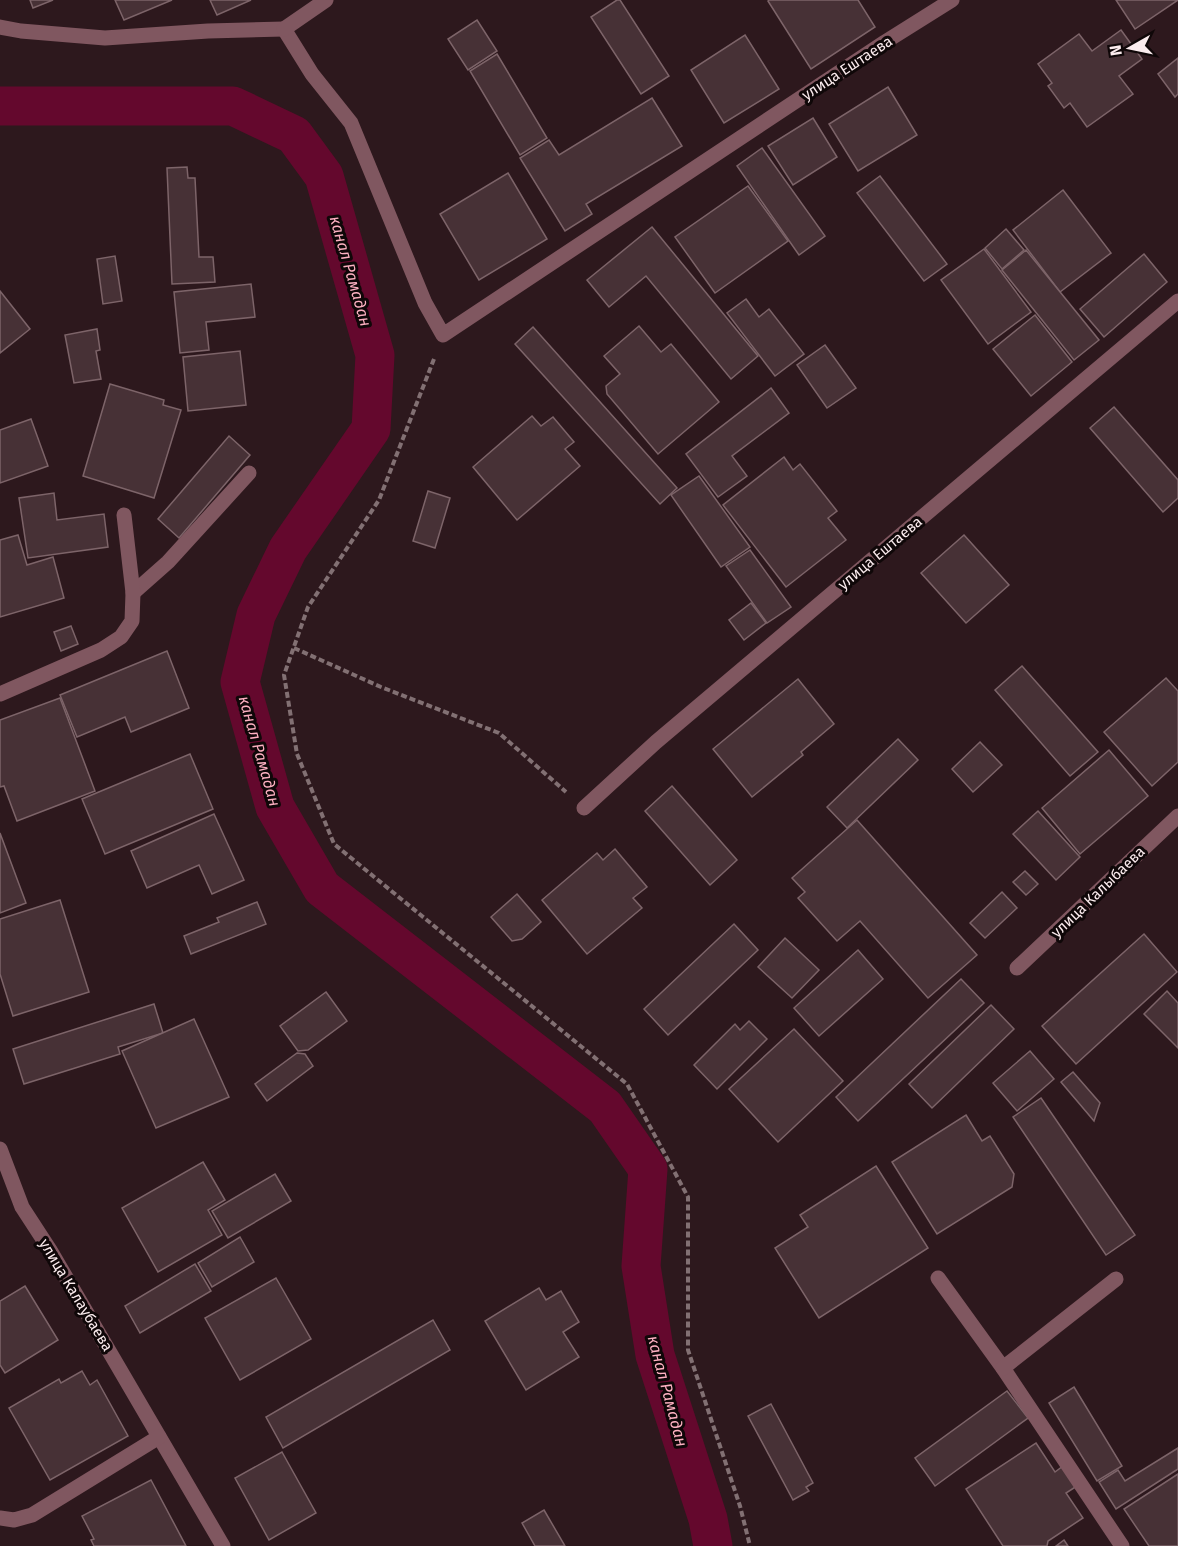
<svg xmlns="http://www.w3.org/2000/svg" width="1178" height="1546" viewBox="0 0 1178 1546" font-family="'Fira Sans',sans-serif">
<style>
.lines{fill:none;stroke-linecap:round;stroke-linejoin:round}
.canal{stroke:#64082d;stroke-width:39}
.building{fill:#473136;stroke:#7d6469;stroke-width:1.5}
.path{stroke:#827073;stroke-width:4;stroke-dasharray:6 3;stroke-linecap:butt}
.street{stroke:#805760;stroke-width:15}
.labels{text-anchor:middle;stroke-width:6;stroke-linejoin:round;paint-order:stroke}
.street-label{font-size:15px;fill:#fbecee;stroke:#0f0708}
.water-label{font-size:16px;font-style:italic;fill:#fdb0c1;stroke:#0f0708}
</style>
<rect width="100%" height="100%" fill="#2d181d"/>
<g class="lines">
<path class="canal" d="M0,106H233L294,135L324,176L375,355L371,429L288,549L256,615L240,682L275,807L322,888L605,1107L648,1169L641,1266L655,1355L708,1519L713,1546"/>
</g>
<g class="building">
<path d="M30,0H53L33,8Z"/>
<path d="M115,0H172L124,20Z"/>
<path d="M210,0H251L217,15Z"/>
<path d="M617,0H620L669,76L641,94L591,17Z"/>
<path d="M769,0H858L875,27L811,69L768,1Z"/>
<path d="M1116,0H1178L1135,29Z"/>
<path d="M477,20L497,51L468,70L448,39Z"/>
<path d="M1121,30L1142,59L1119,76L1133,94L1087,127L1070,103L1064,108L1048,86L1052,83L1038,64L1079,34L1092,51Z"/>
<path d="M745,35L779,89L724,123L691,70Z"/>
<path d="M497,54L547,138L520,155L470,71Z"/>
<path d="M1178,58V94L1175,97L1158,74Z"/>
<path d="M888,87L917,135L858,171L829,124Z"/>
<path d="M652,98L682,146L586,204L592,214L565,231L520,158L549,140L559,155Z"/>
<path d="M813,118L837,157L793,185L768,146Z"/>
<path d="M762,148L825,236L799,255L737,166Z"/>
<path d="M187,167L188,178H195L199,257H213L215,282L172,284L167,168Z"/>
<path d="M508,173L547,239L479,280L440,214Z"/>
<path d="M880,176L947,264L924,281L857,193Z"/>
<path d="M748,186L788,241L715,293L675,237Z"/>
<path d="M1063,190L1111,253L1060,292L1013,230Z"/>
<path d="M652,227L758,356L731,379L646,276L609,307L587,280Z"/>
<path d="M1006,229L1024,250L1002,269L985,248Z"/>
<path d="M984,249L1031,312L988,344L941,280Z"/>
<path d="M1026,250L1099,340L1074,360L1002,270Z"/>
<path d="M1144,254L1167,282L1104,337L1080,309Z"/>
<path d="M115,256L122,301L103,304L97,259Z"/>
<path d="M251,284L255,317L206,322L209,350L180,353L174,292Z"/>
<path d="M0,291L30,329L0,353Z"/>
<path d="M746,299L759,317L769,309L804,354L775,376L727,313Z"/>
<path d="M1035,315L1072,362L1031,396L993,349Z"/>
<path d="M639,326L661,352L671,344L719,402L658,454L607,394L606,386L620,374L604,356Z"/>
<path d="M533,327L677,488L660,504L515,344Z"/>
<path d="M97,329L100,350L96,351L101,379L74,383L65,335Z"/>
<path d="M825,345L856,388L827,408L797,365Z"/>
<path d="M240,351L246,405L188,411L183,357Z"/>
<path d="M110,384L164,400L163,405L181,410L154,498L83,476Z"/>
<path d="M771,388L789,413L732,456L747,476L718,497L686,454Z"/>
<path d="M1114,407L1178,480V498L1163,512L1090,428Z"/>
<path d="M532,416L541,426L553,417L574,442L565,449L580,466L517,520L473,467Z"/>
<path d="M31,419L48,466L0,483V430Z"/>
<path d="M229,436L250,455L179,538L158,519Z"/>
<path d="M784,457L793,470L800,464L837,511L828,518L846,540L786,587L723,505Z"/>
<path d="M699,476L750,547L721,567L671,495Z"/>
<path d="M428,491L450,498L435,548L413,541Z"/>
<path d="M54,493L57,520L104,514L108,547L28,558L19,498Z"/>
<path d="M18,535L27,565L53,557L64,598L0,617V540Z"/>
<path d="M964,535L1009,585L966,623L921,573Z"/>
<path d="M750,550L791,607L767,623L726,566Z"/>
<path d="M751,603L766,623L744,640L729,620Z"/>
<path d="M71,626L78,644L61,651L54,632Z"/>
<path d="M167,651L189,708L131,732L125,717L77,737L60,695Z"/>
<path d="M1022,666L1098,752L1070,776L995,690Z"/>
<path d="M1166,678L1178,691V762L1152,786L1104,732Z"/>
<path d="M798,679L834,724L801,752L803,755L752,797L713,749Z"/>
<path d="M60,698L95,791L17,821L4,786L0,787V720Z"/>
<path d="M898,739L918,760L847,828L827,807Z"/>
<path d="M980,742L1002,765L973,792L952,769Z"/>
<path d="M1109,750L1148,796L1080,854L1042,808Z"/>
<path d="M190,754L213,809L105,854L82,799Z"/>
<path d="M672,786L737,860L710,885L645,811Z"/>
<path d="M1038,811L1080,857L1056,880L1013,834Z"/>
<path d="M214,814L244,880L212,894L199,865L147,888L131,851Z"/>
<path d="M857,820L977,955L928,998L860,921L837,941L798,898L805,892L792,878Z"/>
<path d="M0,833L26,903L0,913Z"/>
<path d="M615,849L647,887L633,898L642,908L587,954L542,900L597,853L603,860Z"/>
<path d="M1025,871L1038,884L1026,895L1013,882Z"/>
<path d="M1002,892L1017,908L985,938L970,923Z"/>
<path d="M517,894L541,922L522,939L512,941L491,917Z"/>
<path d="M60,900L89,992L13,1016L0,974V919Z"/>
<path d="M257,902L266,924L191,954L184,936L219,922L217,918Z"/>
<path d="M734,924L758,950L668,1035L644,1009Z"/>
<path d="M1144,934L1177,972L1076,1064L1042,1026Z"/>
<path d="M785,938L819,970L792,998L758,967Z"/>
<path d="M858,950L883,979L819,1036L794,1008Z"/>
<path d="M961,979L984,1003L858,1121L836,1097Z"/>
<path d="M1167,991L1178,1003V1048L1144,1014Z"/>
<path d="M326,992L347,1021L308,1050L298,1051L280,1026Z"/>
<path d="M154,1004L163,1033L118,1047L120,1054L24,1084L13,1049Z"/>
<path d="M991,1005L1014,1029L932,1108L909,1084Z"/>
<path d="M194,1019L229,1097L156,1128L122,1051Z"/>
<path d="M749,1021L767,1039L717,1089L694,1065L735,1024L740,1030Z"/>
<path d="M794,1029L843,1081L778,1142L729,1089Z"/>
<path d="M1030,1051L1054,1079L1017,1111L993,1083Z"/>
<path d="M297,1053L305,1054L313,1066L267,1101L255,1084Z"/>
<path d="M1073,1072L1100,1103L1094,1121L1061,1082Z"/>
<path d="M1041,1098L1135,1235L1106,1255L1013,1117Z"/>
<path d="M966,1115L982,1141L990,1136L1014,1174L1012,1187L937,1234L892,1162Z"/>
<path d="M203,1162L225,1200L208,1210L222,1235L158,1272L122,1208Z"/>
<path d="M876,1166L928,1248L819,1318L775,1248L808,1227L800,1215Z"/>
<path d="M275,1174L291,1201L228,1238L212,1211Z"/>
<path d="M240,1237L254,1262L212,1287L198,1263Z"/>
<path d="M195,1264L211,1291L140,1333L125,1306Z"/>
<path d="M276,1278L311,1339L240,1380L205,1318Z"/>
<path d="M25,1286L58,1340L5,1373L0,1365V1301Z"/>
<path d="M539,1288L546,1300L561,1291L579,1322L563,1332L579,1357L526,1390L485,1321Z"/>
<path d="M433,1320L450,1350L283,1448L266,1417Z"/>
<path d="M82,1371L90,1385L97,1380L128,1436L50,1480L9,1408L59,1379L61,1383Z"/>
<path d="M1074,1387L1122,1466L1097,1481L1049,1403Z"/>
<path d="M1007,1391L1028,1418L935,1486L915,1458Z"/>
<path d="M771,1404L813,1483L806,1487L809,1491L793,1500L748,1416Z"/>
<path d="M1036,1443L1055,1472L1063,1466L1077,1486L1066,1493L1083,1518L1048,1541L1047,1546H1003L966,1489Z"/>
<path d="M1178,1448V1469L1116,1509L1099,1482L1118,1470L1125,1481Z"/>
<path d="M282,1452L316,1513L269,1540L235,1478Z"/>
<path d="M1178,1474V1546H1149L1124,1509Z"/>
<path d="M151,1480L186,1546H94L91,1540L94,1539L82,1516Z"/>
<path d="M544,1510L565,1546H535L522,1523Z"/>
<path d="M1064,1540L1068,1546H1056Z"/>
</g>
<g class="lines">
<g class="path">
<path d="M434,359L379,500L308,607L284,675L297,754L334,844L627,1084L688,1197V1350L740,1506L750,1546"/>
<path d="M294,648L381,687L499,733L566,792"/>
</g>
<g class="street">
<path d="M0,27L21,31L105,38L208,31L284,29"/>
<path d="M284,29L312,74L351,123L425,303L443,335L885,42L952,0"/>
<path d="M284,29L326,0"/>
<path d="M133,593L168,562L249,473"/>
<path d="M0,694L101,650L121,637L132,621L133,593L124,515"/>
<path d="M584,808L656,742L1178,301"/>
<path d="M1017,968L1178,816"/>
<path d="M0,1149L22,1207L50,1250L223,1546"/>
<path d="M938,1278L1003,1368L1122,1546"/>
<path d="M1003,1368L1116,1279"/>
<path d="M0,1518L14,1520L32,1515L159,1437"/>
</g>
</g>
<g class="labels">
<g class="street-label">
<text transform="translate(847 68) rotate(-33)" y="5">улица Ештаева</text>
<text transform="translate(880 553) rotate(-40)" y="5">улица Ештаева</text>
<text transform="translate(1098 892) rotate(-44)" y="5">улица Калыбаева</text>
<text transform="translate(76 1295) rotate(59)" y="5">улица Калаубаева</text>
</g>
<g class="water-label">
<text transform="translate(351 271) rotate(74)" y="6">канал Рамадан</text>
<text transform="translate(260 751) rotate(74)" y="6">канал Рамадан</text>
<text transform="translate(668 1391) rotate(75)" y="6">канал Рамадан</text>
</g>
</g>
<g transform="translate(1130 48) rotate(261)" stroke="#0f0708" stroke-width="4.5" paint-order="stroke">
<path d="M0-4.5L10 22L0 15L-10 22Z" fill="#fbecee"/>
<text y="-9" font-size="16" font-weight="bold" text-anchor="middle" fill="#fbecee">N</text>
</g>
</svg>
